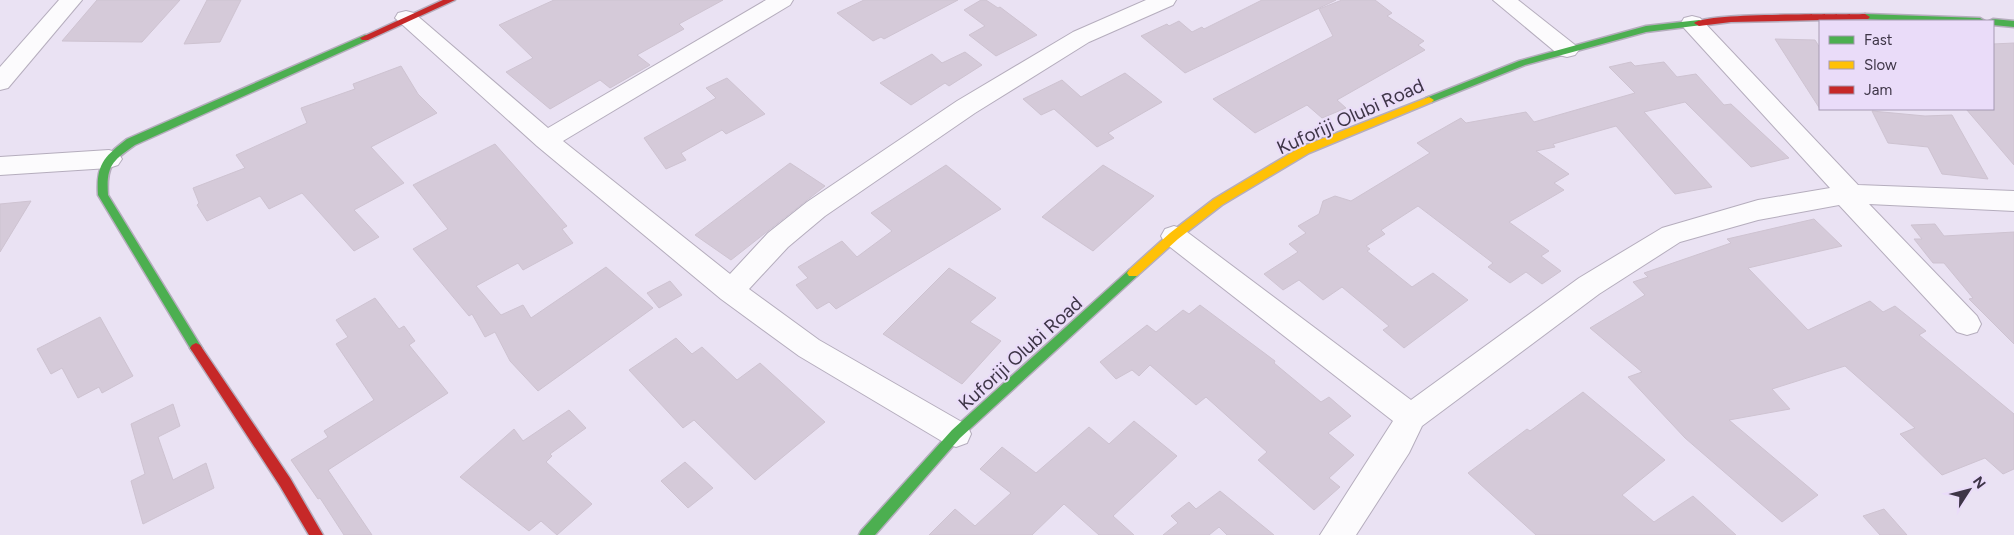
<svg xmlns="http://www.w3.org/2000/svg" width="2014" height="535" viewBox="0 0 2014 535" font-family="Figtree,sans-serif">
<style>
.building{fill:#d5cad9;stroke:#cec3d1}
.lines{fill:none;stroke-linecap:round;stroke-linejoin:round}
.street-casing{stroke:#b5adbd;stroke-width:2}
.fast-casing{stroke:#b5adbd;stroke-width:3}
.slow-casing{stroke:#b5adbd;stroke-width:3}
.jam-casing{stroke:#b5adbd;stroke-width:3}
.street{fill:#fcfbfd;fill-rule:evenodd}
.fast{fill:#4caf50;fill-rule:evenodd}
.slow{fill:#ffc107;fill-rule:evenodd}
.jam{fill:#c62828;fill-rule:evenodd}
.labels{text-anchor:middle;stroke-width:4;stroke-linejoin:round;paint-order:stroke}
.street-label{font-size:19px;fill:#3e3547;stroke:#eadcf9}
</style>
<rect width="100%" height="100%" fill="#eae2f3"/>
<g class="building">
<path d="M97,0H180L142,42L62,41Z"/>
<path d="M207,0H241L220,42L184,44Z"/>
<path d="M554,0H723L679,24L684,29L637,55L650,65L610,88L600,80L550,109L506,72L533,58L499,25Z"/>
<path d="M864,0H958L884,39L881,37L873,41L837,13Z"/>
<path d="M981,0H986L998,8L1000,7L1037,35L996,56L969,35L985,26L964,10Z"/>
<path d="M1262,0H1336L1185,73L1141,36L1167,24L1169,26L1179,21L1192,32L1202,27L1204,29Z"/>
<path d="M1342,0H1375L1392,13L1387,16L1424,41L1418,45L1425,50L1337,100L1346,108L1322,118L1307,105L1255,133L1213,99L1333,36L1319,9Z"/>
<path d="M1775,39L1815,40L1820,48V109Z"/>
<path d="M2014,43V165L1966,109H1993V44Z"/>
<path d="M965,52L982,65L949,86L945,83L911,105L880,83L932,54L942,63Z"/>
<path d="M1631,62L1635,66L1664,62L1677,77L1696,74L1724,105L1731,104L1789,158L1751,167L1685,102L1644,112L1712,187L1675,194L1616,126L1553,144L1555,147L1536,151L1569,174L1554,183L1564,190L1509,222L1549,251L1541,256L1561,271L1542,284L1526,272L1510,283L1488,267L1493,263L1418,206L1381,230L1385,234L1366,246L1370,249L1367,251L1412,287L1433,273L1468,300L1404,348L1383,330L1389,326L1342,287L1323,300L1299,280L1283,290L1264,274L1298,252L1289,244L1306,233L1298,226L1319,214L1323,201L1335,196L1351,201L1430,153L1417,143L1461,118L1466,123L1526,112L1534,122L1635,93L1609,67Z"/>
<path d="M401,66L418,94L437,113L371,147L404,183L354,210L379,237L354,251L302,193L269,209L260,196L207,221L197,205L199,203L193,188L245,168L236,155L307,123L301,108L355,89L353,84Z"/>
<path d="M1125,73L1162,102L1108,133L1114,138L1097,147L1054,109L1041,115L1023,99L1062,80L1081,97Z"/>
<path d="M727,78L765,114L726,134L722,130L681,153L686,160L666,169L644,138L716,98L706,88Z"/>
<path d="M1872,111L1925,116L1952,115L1988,179L1942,174L1928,147L1888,143Z"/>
<path d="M495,144L567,226L562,229L573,243L523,270L518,263L476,286L501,315L523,305L531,318L606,267L653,308L538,391L510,361L495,332L485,337L472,314L469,316L413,249L448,229L413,185Z"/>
<path d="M790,163L825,186L731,260L695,235Z"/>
<path d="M946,165L1001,209L836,309L829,302L817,309L796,285L808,278L798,267L842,241L857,257L892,231L871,213Z"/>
<path d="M1103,165L1154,196L1093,251L1042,217Z"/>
<path d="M31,201L0,252V204Z"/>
<path d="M1814,219L1842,246L1748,268L1808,330L1870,301L1883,312L1895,306L1926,331L1919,335L2014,414V469L2003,474L1985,458L1942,475L1900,434L1915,428L1845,366L1772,389L1790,409L1729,420L1818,495L1782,522L1685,438L1628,377L1642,372L1590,328L1645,295L1633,282L1648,277L1644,273L1731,243L1727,239Z"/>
<path d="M1935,224L1944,236L2014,232V344L1969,299L1973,298L1944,263H1933L1914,239H1922L1911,225Z"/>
<path d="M949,268L996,298L970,322L1001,341L962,384L883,334Z"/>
<path d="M670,281L682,295L659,308L647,293Z"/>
<path d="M375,298L399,329L404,326L415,341L409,345L448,393L328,470L372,535H344L320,498L318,499L291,460L328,437L324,431L374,400L336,344L348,337L336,320Z"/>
<path d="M1200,305L1275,361L1274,363L1321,402L1329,397L1351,416L1328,433L1354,455L1329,478L1340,487L1314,510L1258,460L1267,452L1206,397L1196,405L1150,365L1139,376L1132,370L1116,379L1100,362L1147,325L1156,332L1183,310L1189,314Z"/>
<path d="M100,317L133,376L102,393L99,387L78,398L62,368L51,374L37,349Z"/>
<path d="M676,338L692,354L702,347L737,380L760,363L825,422L755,480L694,420L683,428L629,370Z"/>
<path d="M1583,392L1665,460L1622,495L1654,522L1693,496L1736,535H1536L1468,473L1527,429L1530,431Z"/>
<path d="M173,404L180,426L158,437L173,480L206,463L214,488L143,524L131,481L145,474L131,424Z"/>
<path d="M569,410L586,428L550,454L552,456L546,462L592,504L557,535L541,521L529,531L460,477L514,429L523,441Z"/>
<path d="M1134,421L1177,456L1113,516L1134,535H1099L1064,504L1032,535H929L955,509L975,526L1011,493L980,469L1002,447L1036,473L1089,427L1109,444Z"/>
<path d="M685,462L713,488L688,508L661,481Z"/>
<path d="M1220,491L1274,535H1227L1219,527L1209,535H1163L1178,523L1171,516L1189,502L1196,509Z"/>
<path d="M1884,509L1907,535H1880L1863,516Z"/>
</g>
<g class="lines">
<defs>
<g id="street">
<path d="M59,0H82L8,88L0,90V67Z"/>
<path d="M766,0H793L790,5L563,141L730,274L768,233L807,202L957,101L1073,32L1146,0H1176L1173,5L1089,42L975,113L825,216L788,247L749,289L819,340L967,425L971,434L967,443L956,447L945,443L799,356L721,299L537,146L395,18L398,13L406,11L414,13L548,128Z"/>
<path d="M1493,0H1518L1575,45L1579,50L1575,55L1567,57L1559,55Z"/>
<path d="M1692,16L1700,18L1858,185L2014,191V211L1869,204L1977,316L1981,324L1977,332L1967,335L1957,332L1839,205L1758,220L1680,242L1599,294L1422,426L1409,453L1356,535H1320L1393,421L1165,243L1161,236L1165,229L1174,226L1183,229L1411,400L1579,278L1662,228L1758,200L1830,188L1684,28L1681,23L1684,18Z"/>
<path d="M109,150L118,153L122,159L118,165L109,168L0,175V157Z"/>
</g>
<g id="fast">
<path d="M1865,14L1980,18L1985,21H1905L1862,19L1860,17Z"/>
<path d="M1993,19L2014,21V27L1993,25V21H1989Z"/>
<path d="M1699,20L1702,21V25L1646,32L1525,65L1432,102H1426L1424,100L1426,98L1519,61L1646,26Z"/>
<path d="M365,35L368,36V40L135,145C112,161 106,166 108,195L202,348L200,351L196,353L192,351L98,195C96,164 104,157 127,139Z"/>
<path d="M1133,269L1137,270L1139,273L1137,276L960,438L875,535H859L861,531L952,430L1129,270Z"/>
</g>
<path id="slow" d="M1429,97L1434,100L1432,102L1309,153L1222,205L1178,239L1137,276H1129L1127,273L1129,270L1170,233L1214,199L1301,147Z"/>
<g id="jam">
<path d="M443,0H455L368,40H362L360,38Z"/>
<path d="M1865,14L1870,17L1868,19L1731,22L1699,26L1694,23C1707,12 1840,15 1865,14Z"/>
<path d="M196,343L200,345L290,478L323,535H309L280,486L192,351L190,348L192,345Z"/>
</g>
</defs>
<use href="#street" class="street-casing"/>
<use href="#fast" class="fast-casing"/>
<use href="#slow" class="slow-casing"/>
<use href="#jam" class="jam-casing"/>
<use href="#street" class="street"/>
<use href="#fast" class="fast"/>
<use href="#slow" class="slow"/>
<use href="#jam" class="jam"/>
</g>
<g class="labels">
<g class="street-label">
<text transform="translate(1350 116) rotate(-24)" y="7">Kuforiji Olubi Road</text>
<text transform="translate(1020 353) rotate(-42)" y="7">Kuforiji Olubi Road</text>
</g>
</g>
<rect x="1819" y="20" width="175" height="90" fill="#eadcf9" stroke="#a599b2"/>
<rect x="1829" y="36" width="25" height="8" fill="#4caf50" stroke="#a599b2"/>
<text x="1864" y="45" font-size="15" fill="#3e3547">Fast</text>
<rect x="1829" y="61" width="25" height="8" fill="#ffc107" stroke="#a599b2"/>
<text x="1864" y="70" font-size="15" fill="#3e3547">Slow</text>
<rect x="1829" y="86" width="25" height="8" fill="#c62828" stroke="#a599b2"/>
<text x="1864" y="95" font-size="15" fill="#3e3547">Jam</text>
<g transform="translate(1969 490) rotate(54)" stroke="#eadcf9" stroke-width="4" paint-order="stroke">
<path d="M0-4L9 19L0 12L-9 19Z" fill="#3e3547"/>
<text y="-8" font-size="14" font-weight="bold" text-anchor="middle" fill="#3e3547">N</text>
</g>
</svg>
